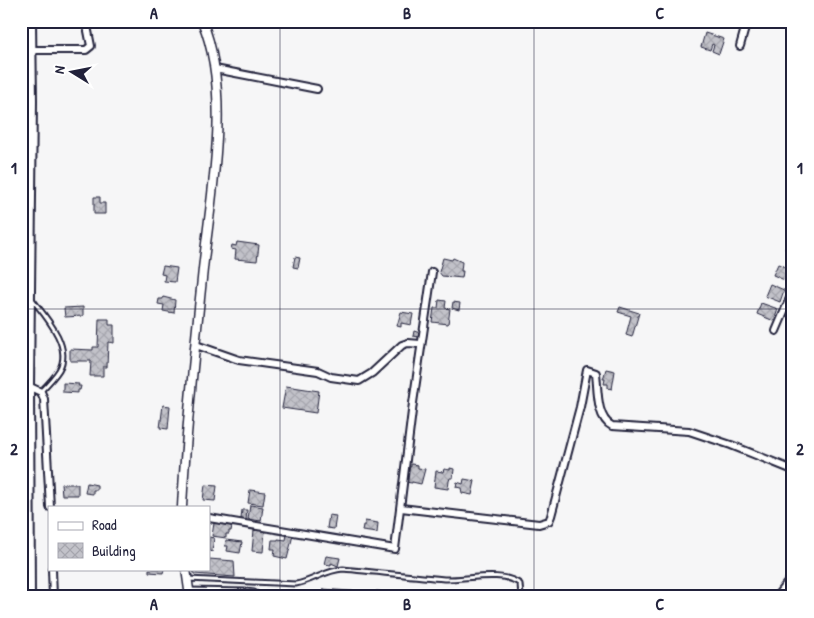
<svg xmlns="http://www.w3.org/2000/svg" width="814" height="618" viewBox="0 0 814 618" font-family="'Patrick Hand',sans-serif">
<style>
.building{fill:url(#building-cross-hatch);stroke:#22223b}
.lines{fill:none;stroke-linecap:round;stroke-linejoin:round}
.service-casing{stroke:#22223b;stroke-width:7}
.minor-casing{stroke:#22223b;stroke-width:10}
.tertiary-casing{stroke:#22223b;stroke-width:11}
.trunk-casing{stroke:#22223b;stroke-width:14}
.service{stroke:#fff;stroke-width:3}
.minor{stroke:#fff;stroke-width:6}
.tertiary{stroke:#fff;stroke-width:8}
.trunk{stroke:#fff;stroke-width:10}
.grid{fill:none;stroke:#22223b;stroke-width:1;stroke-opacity:0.55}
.neatline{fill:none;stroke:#22223b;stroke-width:2}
.grid-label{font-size:16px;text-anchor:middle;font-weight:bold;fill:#22223b}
</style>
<defs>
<pattern id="building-cross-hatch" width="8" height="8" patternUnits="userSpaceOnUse" patternTransform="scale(1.25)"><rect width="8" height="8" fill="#c2c2c9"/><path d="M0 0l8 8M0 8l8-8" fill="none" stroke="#a6a6ae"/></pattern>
</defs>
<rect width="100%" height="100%" fill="#f6f6f7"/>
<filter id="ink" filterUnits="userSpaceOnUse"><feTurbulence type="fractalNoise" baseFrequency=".02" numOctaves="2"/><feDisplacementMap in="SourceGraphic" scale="10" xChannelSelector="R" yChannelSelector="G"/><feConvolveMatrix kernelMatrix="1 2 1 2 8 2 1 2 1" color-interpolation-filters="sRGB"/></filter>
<g filter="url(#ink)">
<g class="building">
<path d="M705,33L724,39L719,54L712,51L714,45L712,44L710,50L701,47Z"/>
<path d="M94,197H100V203H105V214H94Z"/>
<path d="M789,237L793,239V252L785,249Z"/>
<path d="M237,242L259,245L257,261L235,259L236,250L231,249L232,245L236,246Z"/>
<path d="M295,257L300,258L298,268L293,267Z"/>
<path d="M443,258L452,260L453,258L462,262L461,271H463L462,278L442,276L439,272Z"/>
<path d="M778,264L793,270L789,282L773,275Z"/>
<path d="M163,266L177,268L175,282L164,281L165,275L161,274Z"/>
<path d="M770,284L784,290L780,302L765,296Z"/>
<path d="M163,297L175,300L174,313L163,311L164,305L158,304L159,299H163Z"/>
<path d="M439,300L446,301L445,308L450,309L448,324L432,322L434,308H438Z"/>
<path d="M453,302L460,303L459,310L452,308Z"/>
<path d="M761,303L778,309L774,321L757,314Z"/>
<path d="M83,307V316L65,317L64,308Z"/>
<path d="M620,307L639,313L632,337L626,335L631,316L618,312Z"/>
<path d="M401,312L413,314L411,325L401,323V327L397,326Z"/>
<path d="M99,319H109V325H114V343L108,342L107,367H103V376H90L91,361H70V349L93,350V347H98Z"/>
<path d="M414,331L420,333L419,337L413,336Z"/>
<path d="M606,369L615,371L612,389L608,388V384H604L605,379H603Z"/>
<path d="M63,383L79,384L78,386H81L80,390H78V393L63,392Z"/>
<path d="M286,386L319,391L316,413L282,408Z"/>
<path d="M163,405L170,406L168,429L160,428Z"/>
<path d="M411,464L418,465V468L425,469L421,484L412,482V483L405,482L407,466L411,467Z"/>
<path d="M450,468L454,469L453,478H450L449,481L448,489L434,487L436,471L443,472L444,469L450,470Z"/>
<path d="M464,479L475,481L472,495L462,493L461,488L456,487L457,482L463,484Z"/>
<path d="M87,483L97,485V490H93V494L85,493Z"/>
<path d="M61,484H78V495H62Z"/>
<path d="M205,485L217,486L215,501L203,500Z"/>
<path d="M250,490L265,492L263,505L248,503Z"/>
<path d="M250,505L263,507L261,521L248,519Z"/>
<path d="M242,510H247L246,520L241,519Z"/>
<path d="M329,515L336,516L334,529L327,528Z"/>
<path d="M365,521L378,523L377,533L362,531L363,525H365Z"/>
<path d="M214,523L232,526L231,531H229V534H226V538L212,536Z"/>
<path d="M254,530L265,531L263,552L252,551Z"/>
<path d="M287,534L293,535L287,559L274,556L275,549H271L272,540H278V539L286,540Z"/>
<path d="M209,537L214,538L212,552L209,551Z"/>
<path d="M226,540L242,542L240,553L227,551L228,546H225Z"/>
<path d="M326,556L340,558L338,566L331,563V565L324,564Z"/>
<path d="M209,559L234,561L235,577L194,574L193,569H209Z"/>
<path d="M149,569H164L163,573L149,572Z"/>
<path d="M323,589L376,593V591L387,592L386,597H322Z"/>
</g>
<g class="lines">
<defs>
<g id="service">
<path d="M32,299C46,317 73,347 59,370C54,378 47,385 41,391"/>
<path d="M188,579L296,584C313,581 326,570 343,569C377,572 410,576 444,579C465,580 503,570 520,584L521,597"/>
<path d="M189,590L245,591L254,592L262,597"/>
</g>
<g id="minor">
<path d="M740,46L747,21"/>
<path d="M30,50H86L91,46L86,21"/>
<path d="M215,69L317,89"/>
<path d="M776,331L793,291"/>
<path d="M196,345L239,360L318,371L331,377L359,381L372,373L402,345L408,343L421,344"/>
<path d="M28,386L41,392L44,399L50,507"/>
<path d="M401,508L539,524L549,521L551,516L580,407L587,370L596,373C598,389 596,418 612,426L689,431L731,445L793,470"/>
<path d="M209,518L395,549L413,403L432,272"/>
<path d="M52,569L53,597"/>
<path d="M776,597L793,576"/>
</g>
<g id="tertiary">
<path d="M182,507C186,427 195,348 203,269C211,194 232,92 202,21"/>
<path d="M186,569L190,597"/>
</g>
<path id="trunk" d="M29,597L28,386L31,101L30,21"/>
</defs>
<use href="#service" class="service-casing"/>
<use href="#minor" class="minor-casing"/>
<use href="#tertiary" class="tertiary-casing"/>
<use href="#trunk" class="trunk-casing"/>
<use href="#service" class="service"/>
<use href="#minor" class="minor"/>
<use href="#tertiary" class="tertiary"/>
<use href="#trunk" class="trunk"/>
</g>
</g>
<path class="grid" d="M280,21V597M534,21V597M21,309H793"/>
<rect width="814" height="618" fill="none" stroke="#fff" stroke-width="55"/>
<rect x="48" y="506" width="162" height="65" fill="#ffffff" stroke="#a7a7b1"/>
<rect x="58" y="522" width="25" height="8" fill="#ffffff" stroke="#a7a7b1"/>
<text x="92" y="530" font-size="15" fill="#22223b">Road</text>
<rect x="58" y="543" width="25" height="15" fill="url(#building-cross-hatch)" stroke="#a7a7b1"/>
<text x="92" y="556" font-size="15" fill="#22223b">Building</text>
<g transform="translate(72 72) rotate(280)" stroke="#ffffff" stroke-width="4" paint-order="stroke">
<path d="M0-4L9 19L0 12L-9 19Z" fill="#22223b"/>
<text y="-8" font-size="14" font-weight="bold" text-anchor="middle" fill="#22223b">N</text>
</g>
<rect x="28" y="28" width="758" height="562" class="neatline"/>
<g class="grid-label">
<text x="154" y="19">A</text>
<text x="407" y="19">B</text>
<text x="660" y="19">C</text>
<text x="14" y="174">1</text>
<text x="800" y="174">1</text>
<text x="14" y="455">2</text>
<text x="800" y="455">2</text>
<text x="154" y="610">A</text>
<text x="407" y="610">B</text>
<text x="660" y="610">C</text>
</g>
</svg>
